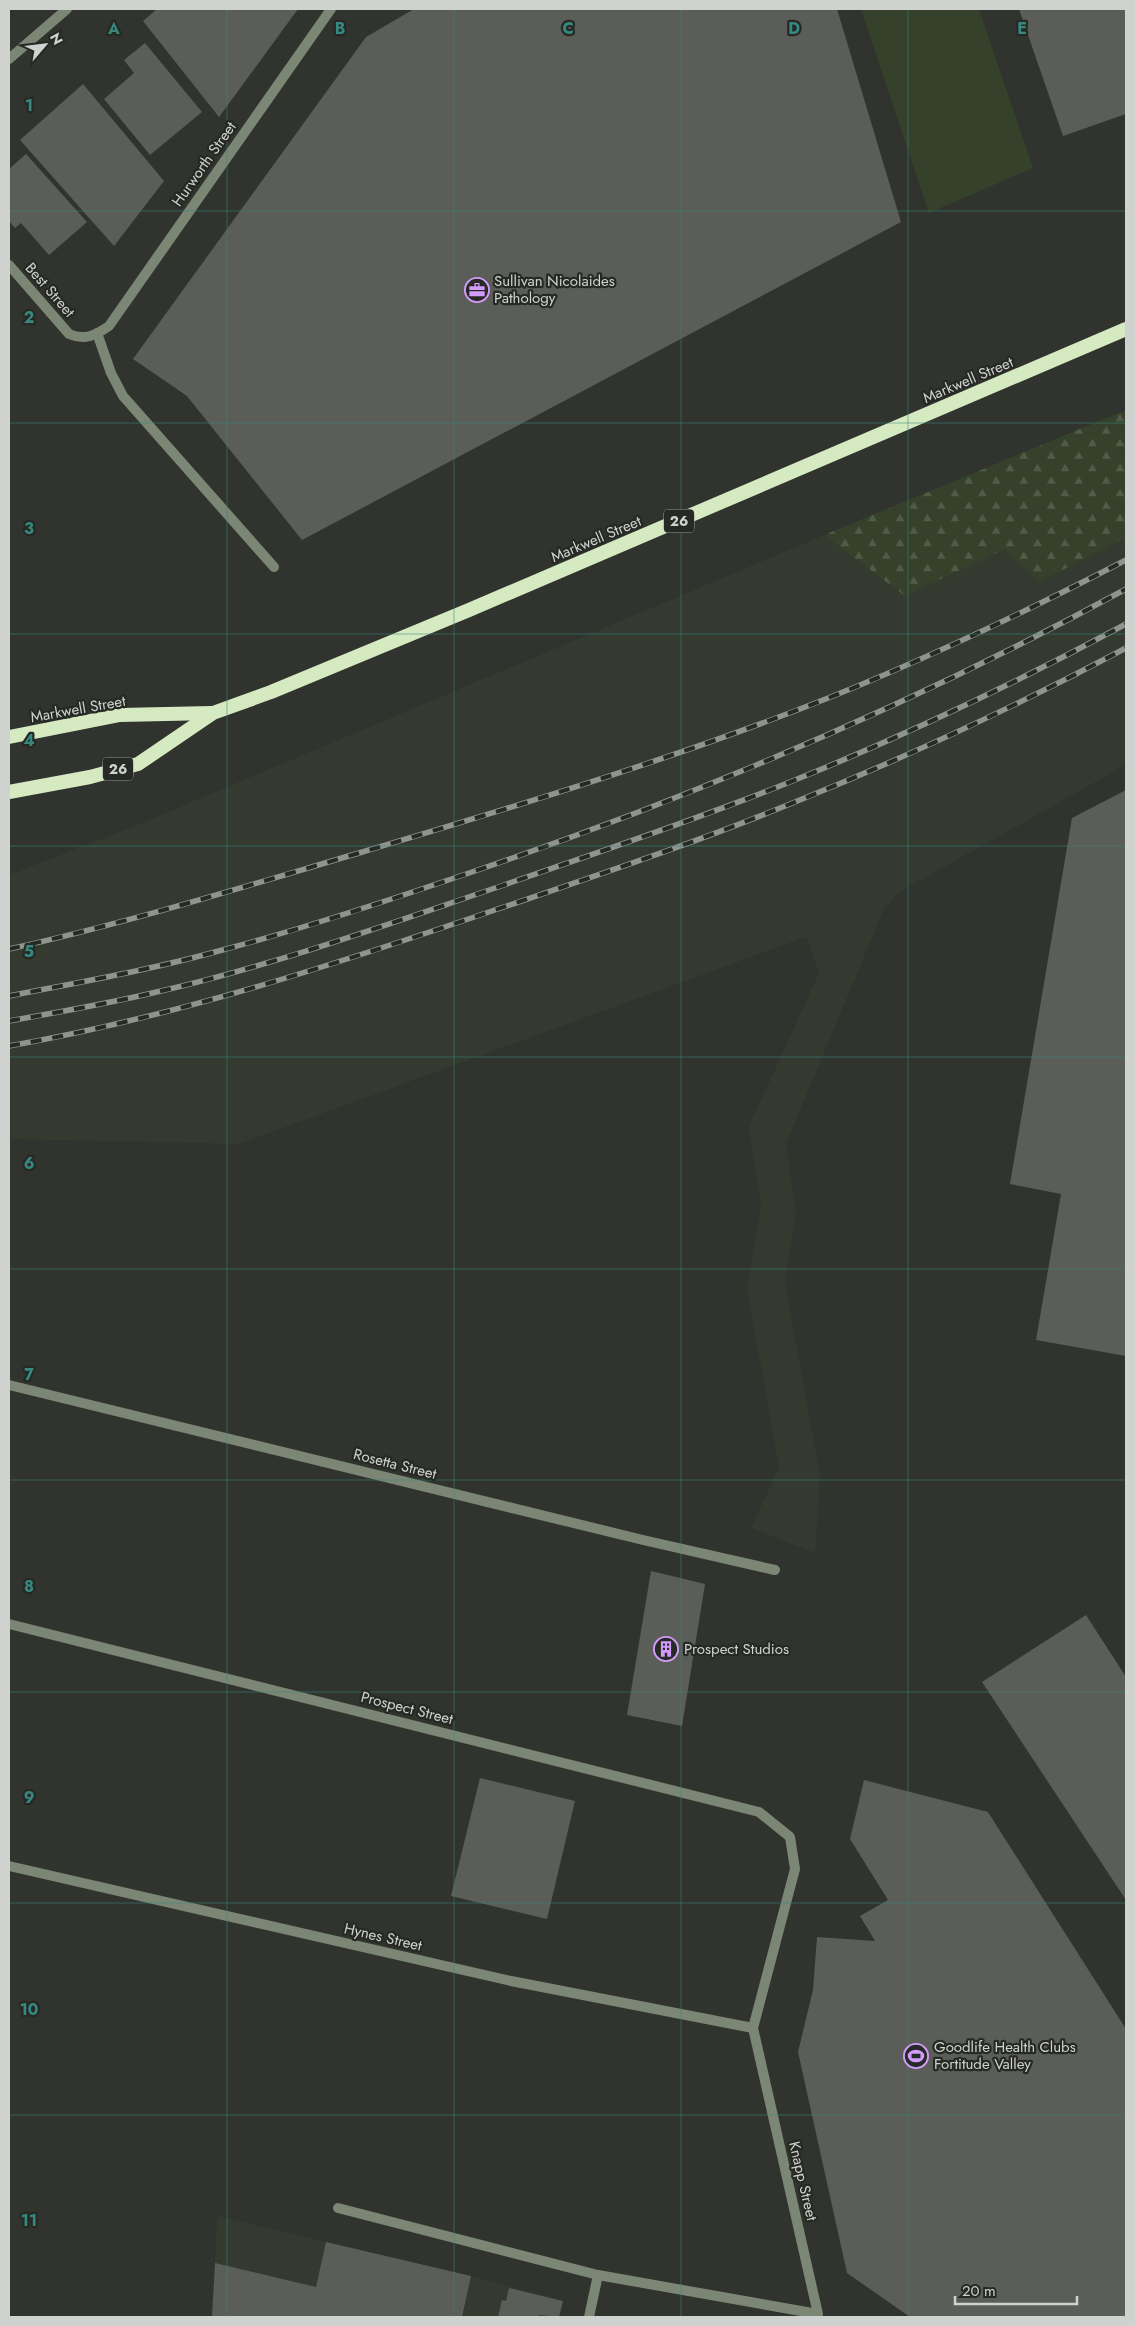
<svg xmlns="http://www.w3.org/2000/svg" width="1135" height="2326" viewBox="0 0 1135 2326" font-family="Jost,sans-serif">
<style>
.built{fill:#343a2f}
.forest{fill:url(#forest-firs)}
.park{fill:#35412a}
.building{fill:#5b5d58}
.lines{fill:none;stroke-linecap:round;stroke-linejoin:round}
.service{stroke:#7c8674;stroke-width:10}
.minor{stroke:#7c8674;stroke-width:10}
.trunk{stroke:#d5eac1;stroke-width:14}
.rail-casing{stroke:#91938f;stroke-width:5.5}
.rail{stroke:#272924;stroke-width:4;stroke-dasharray:11;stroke-linecap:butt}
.grid{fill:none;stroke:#368881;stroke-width:1;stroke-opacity:0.55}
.labels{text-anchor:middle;stroke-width:4.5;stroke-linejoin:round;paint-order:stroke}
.shield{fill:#272924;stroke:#9d9f9c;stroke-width:1}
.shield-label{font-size:14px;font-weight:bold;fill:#d0d2cf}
.street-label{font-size:15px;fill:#d0d2cf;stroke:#272924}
.poi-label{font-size:15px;fill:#d0d2cf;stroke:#272924;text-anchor:start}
.grid-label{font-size:16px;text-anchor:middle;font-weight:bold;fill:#368881;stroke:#272924;stroke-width:4.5;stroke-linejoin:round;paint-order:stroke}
</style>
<defs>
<pattern id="forest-firs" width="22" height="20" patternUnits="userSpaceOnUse" patternTransform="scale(1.25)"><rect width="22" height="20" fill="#35412a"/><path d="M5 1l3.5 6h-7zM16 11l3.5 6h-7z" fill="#515c48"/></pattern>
</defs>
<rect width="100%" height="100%" fill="#31332e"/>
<g class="built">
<path d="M1126,410V765L898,893L884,909L786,1144L796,1214L785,1282L820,1476L815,1553L751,1528L779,1467L747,1289L761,1207L749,1126L819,973L806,937L239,1144L9,1139V875L137,825L829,533Z"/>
<path d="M217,2216L471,2276L563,2301L559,2317H212Z"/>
</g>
<path class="forest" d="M1126,410V537L1039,582L1005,549L905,596L827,537L829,533Z"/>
<path class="park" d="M861,9H979L1033,168L929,213Z"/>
<g class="building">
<path d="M157,9H298L219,117L143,21Z"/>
<path d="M414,9H837L901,222L302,540L187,396L133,359L366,37Z"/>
<path d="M1019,9H1126V114L1063,136Z"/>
<path d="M145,43L202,112L150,155L104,99L134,73L124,60Z"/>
<path d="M83,84L164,181L114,246L20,140Z"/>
<path d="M26,154L87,222L49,255L21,223L15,228L9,221V169Z"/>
<path d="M1126,790V1356L1036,1340L1061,1194L1010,1184L1072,818Z"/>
<path d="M651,1571L705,1584L682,1726L627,1715Z"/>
<path d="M1086,1615L1126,1677V1900L982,1682Z"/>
<path d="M480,1778L575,1801L547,1919L451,1896Z"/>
<path d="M864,1780L988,1812L1126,2029V2317H910L847,2273L798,2052L813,1990L817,1937L875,1941L860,1916L888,1900L850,1839Z"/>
<path d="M326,2242L471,2276L462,2317H212L215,2263L316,2287Z"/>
<path d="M509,2288L563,2301L559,2317L539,2315V2317H498L502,2300L506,2301Z"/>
</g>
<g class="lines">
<path class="service" d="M97,333L111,373L123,396L274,567"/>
<g class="minor">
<path d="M9,59L67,9"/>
<path d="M9,265L69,334C85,341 96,335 109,326L331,9"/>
<path d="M9,1385L643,1540L775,1570"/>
<path d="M9,1624L759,1812L790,1837L795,1869L753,2028L818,2314L598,2275L338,2208"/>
<path d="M9,1866L511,1981L753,2028"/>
<path d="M589,2317L598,2275"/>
</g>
<g class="trunk">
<path d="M9,737L120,715L212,713"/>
<path d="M9,792L90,777L138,764L213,713L271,692L469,610L1126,329"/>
</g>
<defs>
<g id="rail">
<path d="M9,949C127,923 243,887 359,853C497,812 633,771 768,721C891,676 1010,620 1126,560"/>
<path d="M9,996C81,982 155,969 226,949C309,927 390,900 472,872C699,795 916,703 1126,589"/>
<path d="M9,1021C60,1012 111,1003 161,991C278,964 391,923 504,885C596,853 689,822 780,786C898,739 1014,684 1126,624"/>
<path d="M9,1046C174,1017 333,965 492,911C592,877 692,844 790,804C905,758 1017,706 1126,648"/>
</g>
</defs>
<use href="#rail" class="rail-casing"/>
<use href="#rail" class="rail"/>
</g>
<path class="grid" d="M227,9V2317M454,9V2317M681,9V2317M908,9V2317M9,211H1126M9,423H1126M9,634H1126M9,846H1126M9,1057H1126M9,1269H1126M9,1480H1126M9,1692H1126M9,1903H1126M9,2115H1126"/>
<defs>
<symbol id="office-ring" viewBox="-11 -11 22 22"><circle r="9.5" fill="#272924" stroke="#d39cfc" stroke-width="1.5"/><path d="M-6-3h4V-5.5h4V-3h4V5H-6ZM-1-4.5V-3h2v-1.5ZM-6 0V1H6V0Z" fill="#d39cfc"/></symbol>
<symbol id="building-ring" viewBox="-11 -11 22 22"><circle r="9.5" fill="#272924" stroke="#d39cfc" stroke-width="1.5"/><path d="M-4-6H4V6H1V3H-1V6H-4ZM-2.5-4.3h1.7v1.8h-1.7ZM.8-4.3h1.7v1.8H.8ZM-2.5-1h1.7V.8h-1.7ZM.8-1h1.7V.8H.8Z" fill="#d39cfc"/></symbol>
<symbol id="stadium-ring" viewBox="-11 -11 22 22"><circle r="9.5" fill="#272924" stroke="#d39cfc" stroke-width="1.5"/><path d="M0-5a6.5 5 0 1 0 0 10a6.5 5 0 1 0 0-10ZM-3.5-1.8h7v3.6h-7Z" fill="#d39cfc"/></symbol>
</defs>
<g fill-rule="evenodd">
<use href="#office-ring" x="463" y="276" width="28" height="28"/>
<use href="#building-ring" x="652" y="1635" width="28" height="28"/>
<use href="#stadium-ring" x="902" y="2042" width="28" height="28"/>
</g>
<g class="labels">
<g class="shield">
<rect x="664" y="509.5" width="30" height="23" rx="4"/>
<rect x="103" y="757.5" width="30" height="23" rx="4"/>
</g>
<g class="shield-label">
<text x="679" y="526">26</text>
<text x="118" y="774">26</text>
</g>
<g class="street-label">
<text transform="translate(204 164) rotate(-55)" y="5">Hurworth Street</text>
<text transform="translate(50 290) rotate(49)" y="5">Best Street</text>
<text transform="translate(968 380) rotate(-23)" y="5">Markwell Street</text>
<text transform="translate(596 539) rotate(-23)" y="5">Markwell Street</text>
<text transform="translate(78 709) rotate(-10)" y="5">Markwell Street</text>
<text transform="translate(395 1464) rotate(14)" y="5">Rosetta Street</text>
<text transform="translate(407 1708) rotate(14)" y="5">Prospect Street</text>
<text transform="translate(383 1937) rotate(13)" y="5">Hynes Street</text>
<text transform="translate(803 2181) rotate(77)" y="5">Knapp Street</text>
</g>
<g class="poi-label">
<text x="494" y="286">Sullivan Nicolaides<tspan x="494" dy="17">Pathology</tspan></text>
<text x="684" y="1654">Prospect Studios</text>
<text x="934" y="2052">Goodlife Health Clubs<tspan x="934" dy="17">Fortitude Valley</tspan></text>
</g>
</g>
<g class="grid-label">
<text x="114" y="34">A</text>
<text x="340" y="34">B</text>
<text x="568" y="34">C</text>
<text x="794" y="34">D</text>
<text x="1022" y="34">E</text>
<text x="29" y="111">1</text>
<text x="29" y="323">2</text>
<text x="29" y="534">3</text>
<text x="29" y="746">4</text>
<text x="29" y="957">5</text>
<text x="29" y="1169">6</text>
<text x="29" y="1380">7</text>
<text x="29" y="1592">8</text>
<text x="29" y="1803">9</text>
<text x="29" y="2015">10</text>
<text x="29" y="2226">11</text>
</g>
<rect width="1135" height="2326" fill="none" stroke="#d0d2cf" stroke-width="20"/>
<g transform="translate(45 45) rotate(62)" stroke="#272924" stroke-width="4" paint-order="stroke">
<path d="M0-4L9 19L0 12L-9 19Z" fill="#d0d2cf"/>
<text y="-8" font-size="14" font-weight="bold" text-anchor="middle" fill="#d0d2cf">N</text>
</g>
<path d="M955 2296v8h122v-8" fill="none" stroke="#d0d2cf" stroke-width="2.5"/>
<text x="962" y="2296" font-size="15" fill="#d0d2cf" stroke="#272924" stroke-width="4" paint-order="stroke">20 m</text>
</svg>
